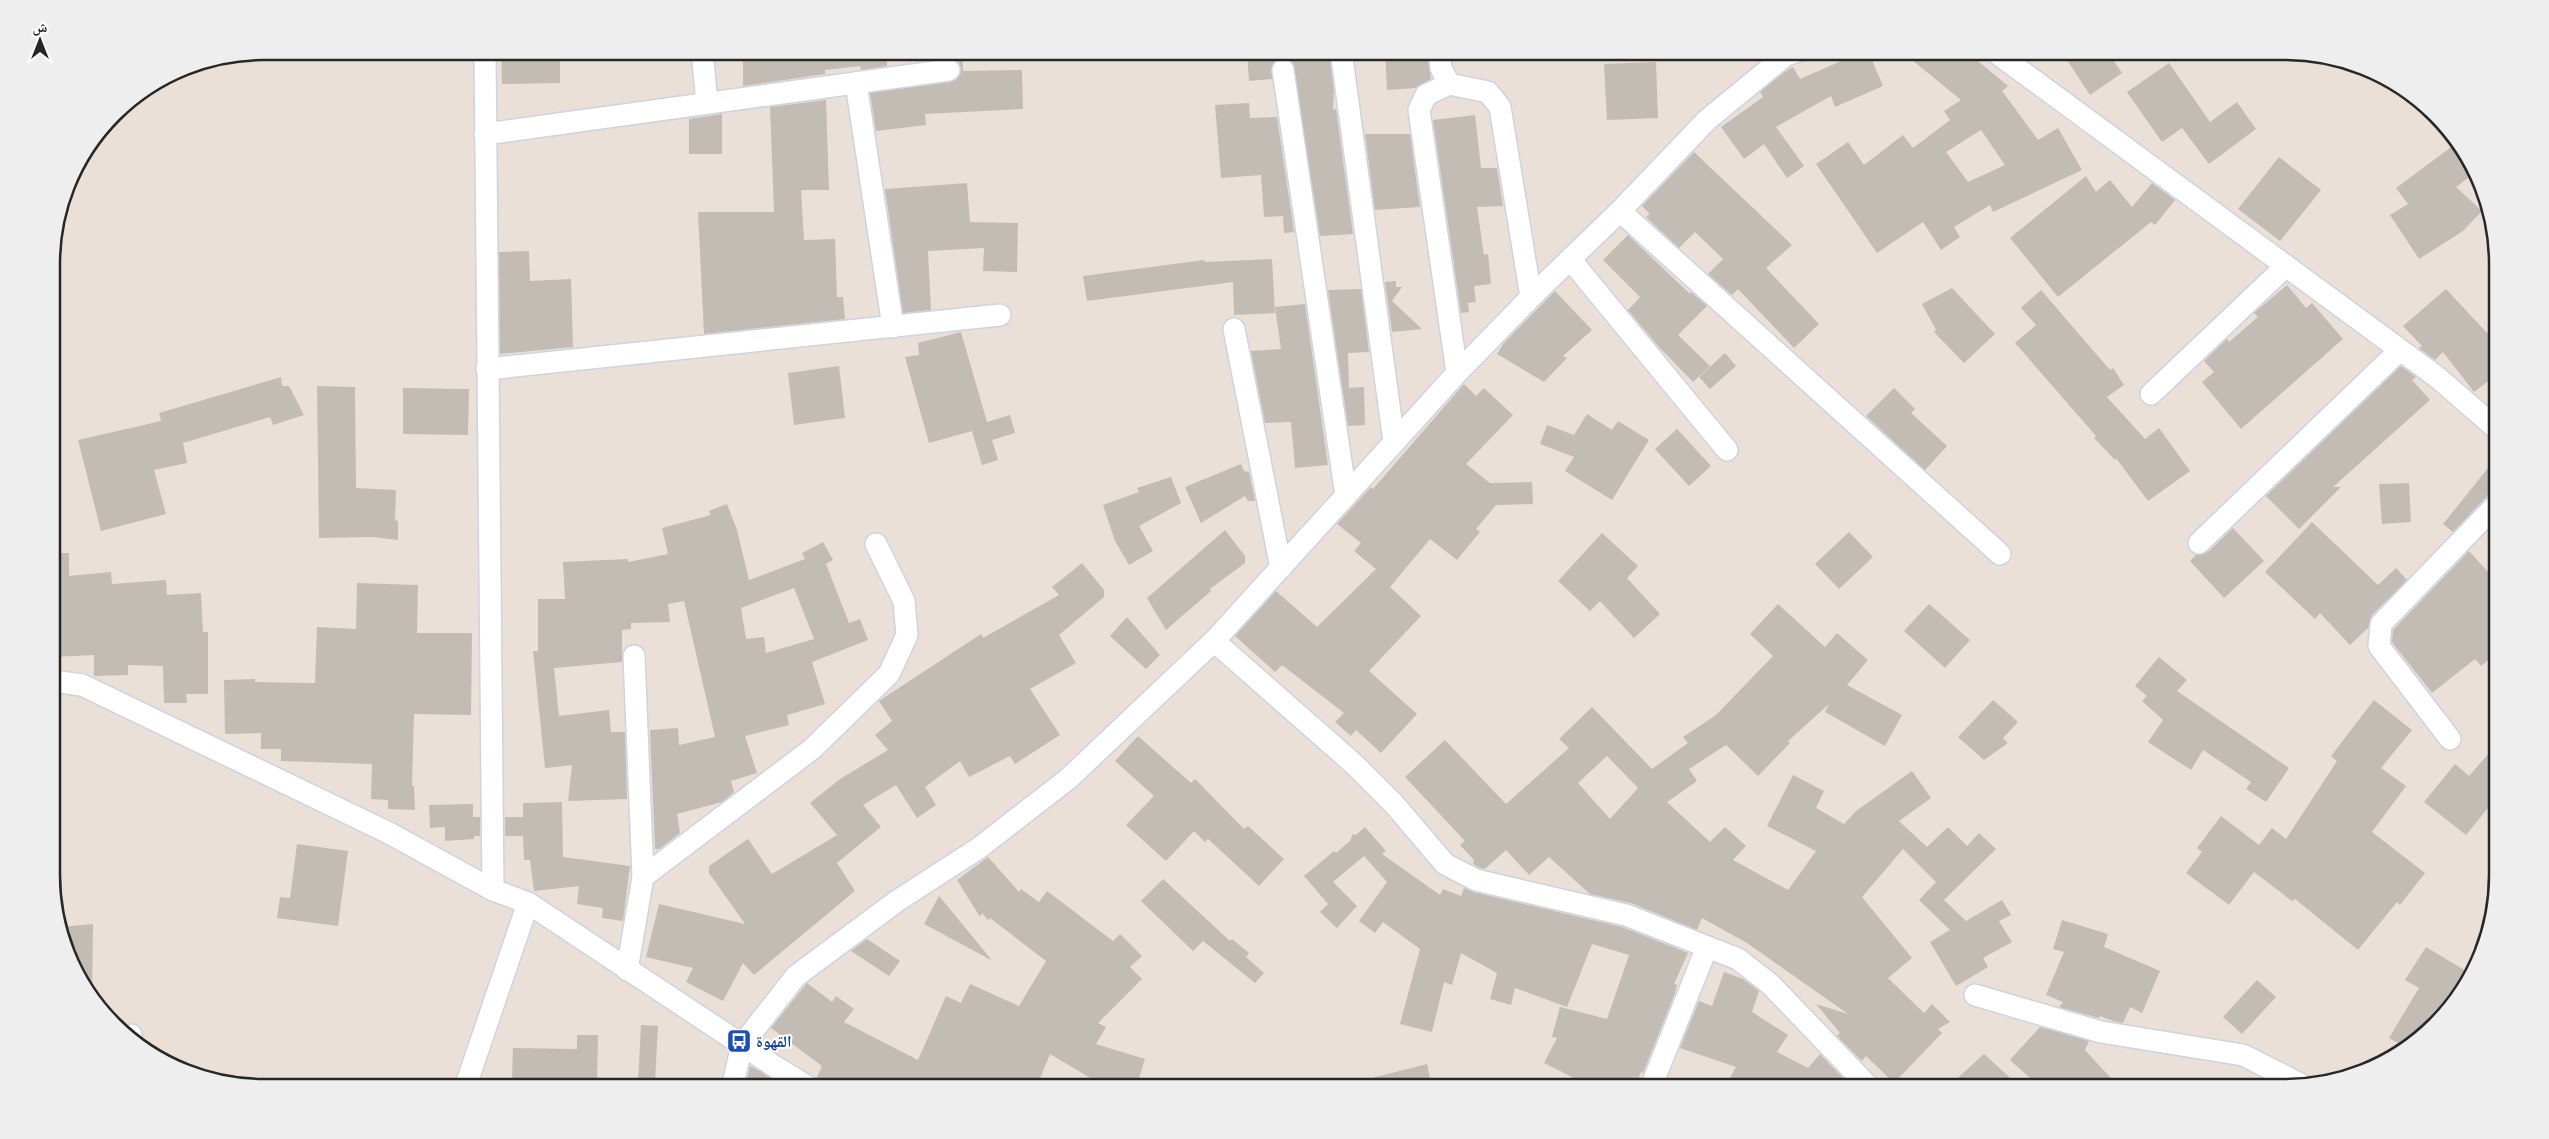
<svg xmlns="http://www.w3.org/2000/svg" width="2549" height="1139" viewBox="0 0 2549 1139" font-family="'Exo 2','Noto Naskh Arabic',sans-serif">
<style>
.building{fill:#c2bcb4;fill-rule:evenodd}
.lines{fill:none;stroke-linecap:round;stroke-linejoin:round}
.minor-casing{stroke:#cdd3e1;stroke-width:24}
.minor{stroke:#fff;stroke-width:21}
.labels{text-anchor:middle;stroke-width:4;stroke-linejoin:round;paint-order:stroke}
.transit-label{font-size:16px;font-weight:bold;fill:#164399;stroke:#fff;text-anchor:start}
.rim{fill:none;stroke:#272727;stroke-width:2.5}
</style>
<rect width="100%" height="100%" fill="#ebe0d8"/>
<g class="building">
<path d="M501,51H560V83L502,84Z"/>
<path d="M743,51H887V66L861,70L860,66L825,70V74L743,86Z"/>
<path d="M933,51H962L963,71L1022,70L1023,109L925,114L926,125L876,131L870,93L951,82L960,75L961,69L959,62L948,58L933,60Z"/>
<path d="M1247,51H1276V56L1301,51H1329L1334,91L1333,110L1336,109L1353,234L1320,236L1293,63L1288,59L1281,58L1272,65V79L1249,81Z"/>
<path d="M1385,51H1427L1431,79L1416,88L1387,90Z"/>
<path d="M1837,51H1868L1883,86L1835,107L1831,96L1776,127L1804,166L1787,178L1764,144L1744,159L1721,127L1763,97L1760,92L1786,71L1793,67L1800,79L1841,61Z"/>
<path d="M1901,51H1966L2008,86L2002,91L2038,140L2058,128L2082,170L1993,212L1990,205L1954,227L1960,237L1941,250L1923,222L1877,253L1816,164L1848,142L1864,165L1903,135L1913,148L1950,120L1944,111L1961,100ZM1981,130L2005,165L1968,182L1946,152Z"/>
<path d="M2061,51H2107L2122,73L2090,95Z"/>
<path d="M1656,62L1658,118L1607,120L1604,64Z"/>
<path d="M2169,63L2210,122L2237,102L2256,129L2209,164L2182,128L2162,142L2127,92Z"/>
<path d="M826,100L829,190H801L804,240L835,239L837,297H843L845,319L704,334L698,212H774L770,107Z"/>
<path d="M1249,103L1250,118L1277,117L1294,232L1284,233L1283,216L1264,217L1261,175L1221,178L1215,105Z"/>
<path d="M722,114V154H689V119Z"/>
<path d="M1475,115L1481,168H1497L1503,206L1477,207L1484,255L1488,254L1491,284L1474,286L1476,302L1468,303L1469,312L1461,313L1433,120Z"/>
<path d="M1365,134H1410L1420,207L1375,210Z"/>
<path d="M2458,142L2476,172L2456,187L2482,211L2463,231L2419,259L2390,215L2408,204L2396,188Z"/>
<path d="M1694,152L1792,245L1766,268L1819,324L1794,348L1738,289L1732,295L1708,274L1723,259L1695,232L1679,248L1646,217L1650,214L1642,206Z"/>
<path d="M2279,157L2321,190L2280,241L2238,209Z"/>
<path d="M2086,176L2096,192L2110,180L2132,207L2152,183L2175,200L2155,225L2151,222L2058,297L2010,238Z"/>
<path d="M967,183L970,222L1018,223L1017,272L983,271L984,248L928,251L931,310L903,313L885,189Z"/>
<path d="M1628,235L1690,294L1691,292L1707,306L1678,335L1710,366L1693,382L1659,347L1628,310L1640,297L1603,260Z"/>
<path d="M529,251L530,281L571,279L573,347L500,354L499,252Z"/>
<path d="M1272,259L1275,313L1234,315L1233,282L1087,301L1083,276L1204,260L1205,262Z"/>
<path d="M1396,281V287H1402L1392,301L1422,329L1392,332L1385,282Z"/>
<path d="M2287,285L2306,308L2312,303L2343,339L2241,429L2202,382L2214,372L2204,361L2227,339L2229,342L2258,317L2254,313Z"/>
<path d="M1952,288L1995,334L1964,363L1934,332L1936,330L1922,304Z"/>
<path d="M1361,289L1369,352L1348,353L1349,388L1364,387L1365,425L1348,426L1328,290Z"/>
<path d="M2446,289L2487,333L2496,326V375L2474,392L2443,352L2435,360L2419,348L2422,346L2403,326Z"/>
<path d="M2041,290L2110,370L2113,368L2124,385L2107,397L2145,439L2159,428L2190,471L2148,501L2116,458L2115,460L2094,438L2096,436L2015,343L2036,325L2021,308Z"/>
<path d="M1555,291L1592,330L1563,356L1567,358L1544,382L1497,354L1503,344Z"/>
<path d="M1305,304L1328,465L1295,468L1291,422L1265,423L1251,351L1281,349L1275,307Z"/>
<path d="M961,332L987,422L1010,415L1015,433L992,440L998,460L982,465L972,431L929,443L905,357L919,355L918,343Z"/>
<path d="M1725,353L1736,366L1710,389L1699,377Z"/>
<path d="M839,366L845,418L794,425L788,373Z"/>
<path d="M2401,366L2416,377L2412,380L2430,400L2333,487H2341L2299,529L2266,496Z"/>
<path d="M281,377L282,386H289L304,415L273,425L270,417L183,443L187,463L154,470L166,514L101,531L78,440L161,421L159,413Z"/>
<path d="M1464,384L1476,396L1484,388L1513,415L1466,464L1490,483L1532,482L1533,504L1496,505L1476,529L1480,532L1457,560L1430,539L1390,587L1421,616L1369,671L1417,714L1381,753L1356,730L1351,736L1335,722L1344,713L1282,665L1275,672L1235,636L1276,591L1317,627L1376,569L1354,551L1361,543L1337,524L1371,487L1373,489Z"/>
<path d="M317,386L355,387L356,488L396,490L395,520L398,521V540L372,537L319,538Z"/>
<path d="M403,388L469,389L468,435L403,434Z"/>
<path d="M1894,388L1915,409L1911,413L1947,446L1925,470L1866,416Z"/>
<path d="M1587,414L1612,430L1618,421L1649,440L1612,500L1565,471L1574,457L1540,444L1547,425L1574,435Z"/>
<path d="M1677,429L1711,466L1689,486L1655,449Z"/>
<path d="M2497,457V492L2488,495L2453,532L2443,524Z"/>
<path d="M1241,464L1244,471L1249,472L1255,501H1248L1245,496L1201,523L1185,487Z"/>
<path d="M1171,477L1181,503L1139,526L1153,551L1129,565L1115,541L1103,505L1139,492L1137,488Z"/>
<path d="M2409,483L2411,522L2382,524L2379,484Z"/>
<path d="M727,504L737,530L749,580L805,559L802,553L823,542L833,560L826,564L849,623L860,619L868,640L812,662L825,704L787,715L789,725L745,736L757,773L731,781L734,792L722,802L677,814L680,833L659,849H655L650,730L678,728L679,745L715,737L684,601L668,604L670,622L631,623V629L622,630V662L554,668L559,716L609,710L611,732H625L627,799L568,801L572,765L545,768L533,651H538V599H565L563,562L628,559V562L668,554L662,528L711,515L709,511ZM794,588L814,639L766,653L764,637L746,639L741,608Z"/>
<path d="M2312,522L2378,585L2396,568L2407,580L2372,615L2368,628L2350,645L2320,613L2315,619L2265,572Z"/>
<path d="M2233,528L2264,561L2224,598L2190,561L2196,555L2208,552Z"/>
<path d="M1225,530L1245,556V563L1210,589L1211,591L1166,630L1147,598Z"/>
<path d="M1849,532L1873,557L1839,589L1815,564Z"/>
<path d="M1602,533L1638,566L1627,578L1660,614L1634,638L1600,601L1590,611L1558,581Z"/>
<path d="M2469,551L2497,582V652L2481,666L2475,659L2432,693L2392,642L2393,630Z"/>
<path d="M52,553H69V576L111,572L112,584L166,580L167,595L201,593L203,632H208V694H186L187,703H164L163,666L128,665V675L94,676V655L53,657Z"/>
<path d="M1082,563L1104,590V597L1059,635L1076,663L1030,689L1060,735L1015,764L1010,756L969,777L960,761L925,787L936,805L917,818L896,785L863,805L881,827L837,863L855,891L754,975L743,963L723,1001L686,982L693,968L646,957L659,904L745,924L709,873V866L748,839L772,874L837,835L810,803L840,779L888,750L875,735L892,721L879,701L981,634L983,638L1059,595L1052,587Z"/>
<path d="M357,583L418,585L417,633H472L471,715L414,714L412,786H414L415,810L388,809V800L371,799L372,764L281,761V749H261V733L225,734L224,680L255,679V682L315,683L317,627L356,629Z"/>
<path d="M1778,604L1825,647L1837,633L1868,660L1847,685L1902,715L1885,746L1825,712L1829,704L1788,741L1790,743L1758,776L1726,745L1689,769L1697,781L1667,802L1710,842L1725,827L1746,846L1733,860L1788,890L1816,851L1767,826L1793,775L1824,791L1816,808L1844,824L1856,811L1912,771L1931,798L1899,821L1927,847L1948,827L1967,846L1979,833L1996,849L1944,900L1966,921L2002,900L2011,915L1999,921L2012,942L1983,958L1988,967L1956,986L1930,942L1950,930L1919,900L1936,882L1903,849L1862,897L1912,958L1888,978L1924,1013L1932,1004L1950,1022L1938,1029L1942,1033L1894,1083L1866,1056L1862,1061L1837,1036L1840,1033L1816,1004L1848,1014L1747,943L1702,918L1697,930L1631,903L1590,894L1549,857L1529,875L1506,850L1485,869L1480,868L1473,864L1474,860L1460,845L1465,841L1405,777L1445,740L1506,804L1569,748L1559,739L1592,707L1652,769L1688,743L1683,737L1716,715L1773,656L1750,634ZM1607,756L1638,788L1610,819L1578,783Z"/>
<path d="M1929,604L1970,640L1945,668L1904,631Z"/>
<path d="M1127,617L1160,655L1146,669L1110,636Z"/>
<path d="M2159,657L2187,680L2177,691L2289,768L2266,802L2246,789L2251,782L2203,750L2191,770L2148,742L2163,720L2142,701L2147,696L2135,686Z"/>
<path d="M1993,700L2018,722L2003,738L2008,743L1984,760L1958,737Z"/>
<path d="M2374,700L2412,730L2381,768L2406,786L2372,832L2425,873L2400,905L2397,902L2358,950L2295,899L2292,901L2254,872L2229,905L2186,873L2202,852L2197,848L2221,816L2259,845L2272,828L2286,839L2337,761L2331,756Z"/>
<path d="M1138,736L1191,783L1195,779L1244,829L1248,826L1284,859L1259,886L1208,839L1205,842L1194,831L1166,861L1126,825L1154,796L1115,761Z"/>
<path d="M2497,744V784L2490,793L2496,798L2466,835L2424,802L2455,764L2469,776Z"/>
<path d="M562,802L563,857L630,866L623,921L602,918L603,908L577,904L579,886L534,891L530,860H524L523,836H505V817H523V803Z"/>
<path d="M473,804V817H480V836H474V839L445,841V827L430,828L429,805Z"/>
<path d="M1365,827L1386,851L1382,854L1440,895L1443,889L1461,896L1464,888L1473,892L1622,927L1688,953L1674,984L1677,985L1675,993L1643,1073L1641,1072L1635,1087H1592L1544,1063L1557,1038L1552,1037L1560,1007L1607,1019L1629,955L1592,944L1567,1007L1515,988L1511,1005L1490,999L1497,973L1461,953L1452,985L1444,982L1432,1032L1400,1024L1420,949L1383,922L1375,933L1359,921L1387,882L1364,856L1333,882L1357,906L1337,928L1320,912L1328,904L1304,876L1334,851L1336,853L1350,841L1353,834L1356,835Z"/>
<path d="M297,844L348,851L338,926L277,918L280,897L290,898Z"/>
<path d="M988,857L1019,892L1021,889L1039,902L1047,891L1113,941L1120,934L1142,956L1130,967L1142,979L1098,1023L1106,1027L1096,1044L1145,1059L1136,1088H1089L1092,1079L1050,1054L1036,1088H989L968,1078L963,1088H822L817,1077L822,1066L771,1028L807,983L832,1002L836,996L854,1009L844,1022L918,1060L946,996L961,1003L970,984L1019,1006L1046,961L990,918L988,920L982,913L980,917L957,880Z"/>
<path d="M1163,879L1230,941L1232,939L1249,953L1246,957L1264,973L1255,983L1203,941L1193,951L1141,901Z"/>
<path d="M939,896L991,959V960L924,924Z"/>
<path d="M2062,920L2108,934L2104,947L2160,971L2142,1013L2130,1007L2123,1023L2113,1021L2100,1016L2099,1018L2059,1007L2063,1002L2046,995L2064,952L2053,949Z"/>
<path d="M93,924L92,999L68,957L60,927Z"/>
<path d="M867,939L900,961L889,976L851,951Z"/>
<path d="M2426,947L2471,974L2454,1004L2414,1044L2407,1048L2389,1038L2419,988L2405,980Z"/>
<path d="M1724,972L1743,979L1759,991L1752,1012L1788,1035L1777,1052L1808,1068L1820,1054L1845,1080L1838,1087H1725L1736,1067L1680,1048L1699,1001L1712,1006Z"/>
<path d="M2257,980L2276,997L2242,1034L2223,1017Z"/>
<path d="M641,1025L658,1026L655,1082L638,1081Z"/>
<path d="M2040,1027L2089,1041L2085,1050L2119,1087H2040L2010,1060Z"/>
<path d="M577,1035H598L597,1083L512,1081L513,1048L577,1049Z"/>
<path d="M1984,1054L2020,1087H1948Z"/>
<path d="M1427,1064L1432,1088H1361L1360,1081Z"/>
<path d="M750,1066L758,1070L785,1088H745Z"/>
</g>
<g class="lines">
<defs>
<g id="minor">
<path d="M485,51L493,890"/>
<path d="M702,51L707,103"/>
<path d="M1341,51L1394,442"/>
<path d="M1439,51L1441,68L1449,84L1488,92L1500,107L1531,297"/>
<path d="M1994,51L2437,377L2497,429"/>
<path d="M1283,70L1346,496"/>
<path d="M856,83L893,327"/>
<path d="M1449,84L1426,95L1419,110L1457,373"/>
<path d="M485,134L949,70"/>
<path d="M1620,211L2000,554"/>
<path d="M1570,259L1727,450"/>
<path d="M1234,329L1281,568"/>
<path d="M487,369L1000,315"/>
<path d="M2151,394L2286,266"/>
<path d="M2199,543L2400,350"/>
<path d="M1214,641L1355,765L1394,804L1445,864L1476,880L1626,915L1738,959L1770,984L1869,1087"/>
<path d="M53,681L82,685L389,833L493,890L528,903L774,1066L810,1088"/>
<path d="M2450,739L2379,646L2381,624L2497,504"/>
<path d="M643,877L812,749L889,674L907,635L904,601L876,544"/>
<path d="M627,970L643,877L634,656"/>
<path d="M1975,995L2101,1032L2243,1055L2304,1086"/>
<path d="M131,1040V1035"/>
<path d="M1651,1087L1707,947"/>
<path d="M465,1088L528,903"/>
<path d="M732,1088L742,1045L796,976L897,901L979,848L1068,779L1214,641L1457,373L1531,297L1620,211L1707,120L1786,55L1798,51"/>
</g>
</defs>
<use href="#minor" class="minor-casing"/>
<use href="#minor" class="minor"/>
</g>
<defs>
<symbol id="bus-square" viewBox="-11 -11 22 22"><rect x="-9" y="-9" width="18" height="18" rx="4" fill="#1a4fb4" stroke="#fff"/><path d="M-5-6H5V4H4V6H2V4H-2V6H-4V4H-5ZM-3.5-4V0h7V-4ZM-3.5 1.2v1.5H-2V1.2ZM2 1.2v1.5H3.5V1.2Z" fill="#fff"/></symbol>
</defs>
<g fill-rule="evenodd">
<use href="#bus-square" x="725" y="1027" width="28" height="28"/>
</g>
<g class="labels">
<g class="transit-label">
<text x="756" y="1047">القهوة</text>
</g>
</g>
<path d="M0 0H2549V1139H0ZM264 60H2285A204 204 0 0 1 2489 264V875A204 204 0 0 1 2285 1079H264A204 204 0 0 1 60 875V264A204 204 0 0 1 264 60Z" fill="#eee" fill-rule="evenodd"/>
<path class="rim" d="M264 60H2285A204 204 0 0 1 2489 264V875A204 204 0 0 1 2285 1079H264A204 204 0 0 1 60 875V264A204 204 0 0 1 264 60Z"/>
<g transform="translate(40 40)" stroke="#ffffff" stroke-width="4" paint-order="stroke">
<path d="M0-4L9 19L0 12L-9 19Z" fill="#272727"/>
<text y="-8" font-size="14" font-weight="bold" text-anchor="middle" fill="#272727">ش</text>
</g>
</svg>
